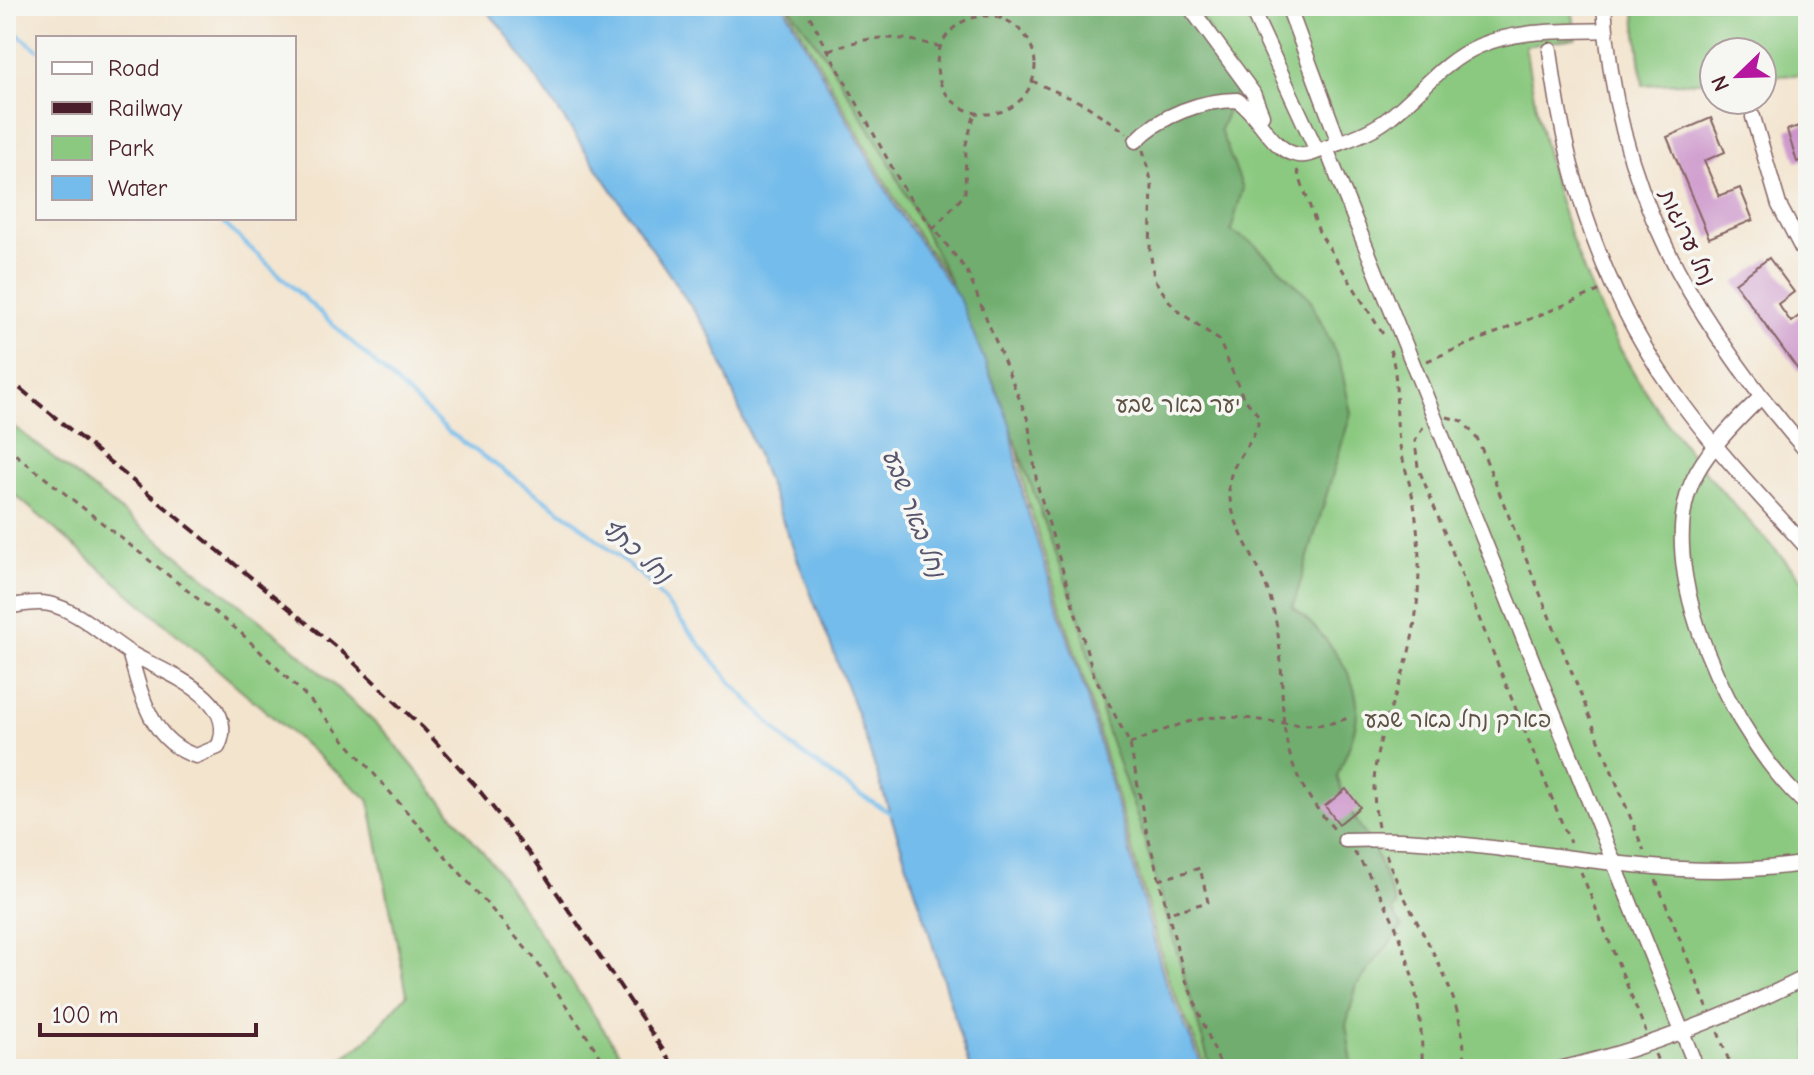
<svg xmlns="http://www.w3.org/2000/svg" width="1814" height="1075" viewBox="0 0 1814 1075" font-family="'Comic Neue','Playpen Sans Hebrew',sans-serif">
<style>
.green{fill:#8bc980;stroke:#6a7456;stroke-width:2}
.forest{fill:#70ad6e;stroke:#5d664c;stroke-width:2}
.water{fill:#73bceb;stroke:#5e6e8b;stroke-width:2}
.lines{fill:none;stroke-linecap:round;stroke-linejoin:round}
.stream{stroke:#73bceb;stroke-width:4}
.building{fill:#cc94ca}
.minor-casing{stroke:#856464;stroke-width:17}
.path{stroke:#856464;stroke-width:3;stroke-dasharray:6 6;stroke-linecap:butt}
.minor{stroke:#fff;stroke-width:14}
.rail{stroke:#4a1f2b;stroke-width:4;stroke-dasharray:12 6;stroke-linecap:butt}
.labels{text-anchor:middle;stroke-width:7;stroke-linejoin:round;paint-order:stroke}
.street-label{font-size:22px;fill:#4a1f2b;stroke:#f6f6f2}
.park-label{font-size:22px;fill:#5e5244;stroke:#f6f6f2}
.water-label{font-size:24px;font-style:italic;fill:#58566e;stroke:#f6f6f2}
</style>
<rect width="100%" height="100%" fill="#f6f6f2"/>
<filter id="ink" filterUnits="userSpaceOnUse"><feTurbulence type="fractalNoise" baseFrequency=".0125" numOctaves="2"/><feDisplacementMap in="SourceGraphic" scale="16" xChannelSelector="R" yChannelSelector="G"/><feConvolveMatrix kernelMatrix="1 2 1 2 8 2 1 2 1" color-interpolation-filters="sRGB"/></filter>
<filter id="wash" filterUnits="userSpaceOnUse"><feTurbulence type="fractalNoise" baseFrequency=".006" numOctaves="4" result="noise"/><feDisplacementMap in="SourceGraphic" scale="32" xChannelSelector="R" yChannelSelector="G"/><feGaussianBlur stdDeviation="1.8" result="paint"/><feColorMatrix in="noise" values="0 0 0 0 0 0 0 0 0 0 0 0 0 0 0 0 0 1.4 0 .05"/><feComposite in="paint" operator="in"/></filter>
<g filter="url(#wash)">
<rect width="100%" height="100%" fill="#f3e4ce"/>
<g class="green">
<path d="M787,6H1572L1576,38L1525,46C1545,170 1578,288 1647,394C1692,464 1753,524 1808,586V1069H1207L1168,979L1088,693L1027,499L1013,423L961,297L902,212Z"/>
<path d="M1634,6H1808V74L1762,77V52H1714V81L1643,85Z"/>
<path d="M6,420L288,643L386,733L496,868L630,1069H329L368,1039L407,994L369,800L6,487Z"/>
</g>
<path class="forest" d="M789,6H1210L1203,18L1236,90L1220,130L1243,188L1231,231L1254,244L1309,297L1340,362L1351,413L1293,607C1320,630 1354,667 1357,704C1359,728 1346,755 1337,776L1347,805L1376,853L1396,906L1392,911L1402,927L1357,985L1346,1025L1353,1069H1211L1140,825L1105,724L1080,620L994,383L949,279L887,158L828,60Z"/>
<path class="water" d="M482,6H784L900,214L959,298L1010,424L1024,500L1086,694L1165,980L1204,1069H970L924,916L857,713L711,336L503,29Z"/>
<g class="lines">
<g class="stream">
<path d="M6,25L38,50"/>
<path d="M218,218L449,432L574,520L647,580L732,683L791,746L857,793L894,815"/>
</g>
</g>
<g id="blocks">
<g class="building">
<path d="M1711,118L1725,152L1704,161L1719,196L1740,188L1753,220L1709,238L1667,137Z"/>
<path d="M1808,123V158L1797,162L1787,130Z"/>
<path d="M1769,258L1794,292L1778,304L1791,322L1808,309V364L1799,371L1735,283Z"/>
<path d="M1346,789L1360,807L1339,824L1325,806Z"/>
</g>
</g>
</g>
<g filter="url(#ink)">
<use href="#blocks" fill-opacity="0" stroke="#856464" stroke-width="2"/>
<g class="lines">
<defs>
<g id="minor">
<path d="M1189,6L1253,93L1262,115"/>
<path d="M1250,6L1317,151"/>
<path d="M1288,6L1339,143"/>
<path d="M1604,6C1615,189 1691,318 1808,453"/>
<path d="M1550,50C1565,180 1605,301 1684,406C1722,457 1766,502 1808,549"/>
<path d="M1753,117L1779,205L1808,260"/>
<path d="M1136,141C1161,115 1202,100 1237,100C1258,113 1270,147 1294,154C1306,158 1318,151 1329,147C1349,139 1372,132 1389,118C1420,94 1442,62 1479,46C1518,29 1563,32 1605,30"/>
<path d="M1326,148L1697,1069"/>
<path d="M1760,398C1738,419 1712,445 1697,472C1645,564 1737,745 1808,806"/>
<path d="M6,607C19,605 35,601 49,604C79,611 101,634 127,651C158,671 242,696 218,747L196,756C150,742 141,693 129,652"/>
<path d="M1345,840C1500,833 1652,889 1808,863"/>
<path d="M1559,1069C1646,1049 1729,1016 1808,976"/>
</g>
</defs>
<use href="#minor" class="minor-casing"/>
<g class="path">
<path d="M804,6L906,193L967,271L1028,420L1037,484L1094,675L1130,744L1146,829L1185,978L1222,1069"/>
<circle cx="986" cy="65" r="49"/>
<path d="M1000,19L1005,6"/>
<path d="M829,50C875,34 895,35 941,47"/>
<path d="M1032,81L1084,104L1127,133"/>
<path d="M1143,150L1152,184L1150,249L1154,279L1174,308L1219,340L1243,397L1259,416C1258,443 1229,459 1229,488C1230,527 1259,561 1270,597C1298,694 1256,745 1336,831"/>
<path d="M1297,170L1319,232L1386,339"/>
<path d="M933,229L965,194L966,144L975,113"/>
<path d="M1427,361L1601,290"/>
<path d="M1447,417L1463,421L1478,440L1644,851"/>
<path d="M1423,427L1415,441L1418,467L1570,843"/>
<path d="M6,447L240,632L309,699L534,958L609,1069"/>
<path d="M1130,744C1161,732 1191,716 1225,717C1265,717 1309,734 1348,718"/>
<path d="M1378,827C1362,744 1399,710 1413,633C1421,589 1421,543 1413,499C1409,479 1402,460 1399,440C1394,409 1400,381 1390,349"/>
<path d="M1354,852C1400,917 1424,989 1422,1069"/>
<path d="M1386,854C1413,931 1465,981 1465,1069"/>
<path d="M1581,872L1646,1032"/>
<path d="M1159,880L1200,868L1208,902L1168,913"/>
<path d="M1656,880L1707,1007"/>
<path d="M1718,1032L1732,1069"/>
<path d="M1655,1054L1661,1069"/>
</g>
<use href="#minor" class="minor"/>
<path class="rail" d="M6,377L347,656L424,729L475,785L536,862L676,1069"/>
</g>
</g>
<g class="labels">
<g class="street-label">
<text transform="translate(1688 237) rotate(65)" y="8">נחל ערוגות</text>
</g>
<g class="park-label">
<text x="1178" y="412">יער באר שבע</text>
<text x="1458" y="727">פארק נחל באר שבע</text>
</g>
<g class="water-label">
<text transform="translate(914 513) rotate(69)" y="8">נחל באר שבע</text>
<text transform="translate(637 551) rotate(42)" y="8">נחל כתף</text>
</g>
</g>
<rect width="1814" height="1075" fill="none" stroke="#f6f6f2" stroke-width="32"/>
<rect x="36" y="36" width="260" height="184" fill="#f6f6f2" stroke="#b1a0a2" stroke-width="2"/>
<rect x="52" y="62" width="40" height="12" fill="#ffffff" stroke="#b1a0a2" stroke-width="2"/>
<text x="108" y="76" font-size="24" fill="#4a1f2b">Road</text>
<rect x="52" y="102" width="40" height="12" fill="#4a1f2b" stroke="#b1a0a2" stroke-width="2"/>
<text x="108" y="116" font-size="24" fill="#4a1f2b">Railway</text>
<rect x="52" y="136" width="40" height="24" fill="#8bc980" stroke="#b1a0a2" stroke-width="2"/>
<text x="108" y="156" font-size="24" fill="#4a1f2b">Park</text>
<rect x="52" y="176" width="40" height="24" fill="#73bceb" stroke="#b1a0a2" stroke-width="2"/>
<text x="108" y="196" font-size="24" fill="#4a1f2b">Water</text>
<g transform="translate(1738 76) rotate(247)"><circle r="38" fill="#f6f6f2" stroke="#b1a0a2" stroke-width="2"/>
<path d="M0-6L14 30L0 20L-14 30Z" fill="#b5179e"/>
<text y="-12" font-size="22" font-weight="bold" text-anchor="middle" fill="#4a1f2b">N</text>
</g>
<path d="M40 1023v12h216v-12" fill="none" stroke="#4a1f2b" stroke-width="4"/>
<text x="52" y="1023" font-size="24" fill="#4a1f2b" stroke="#f6f6f2" stroke-width="6" paint-order="stroke">100 m</text>
</svg>
